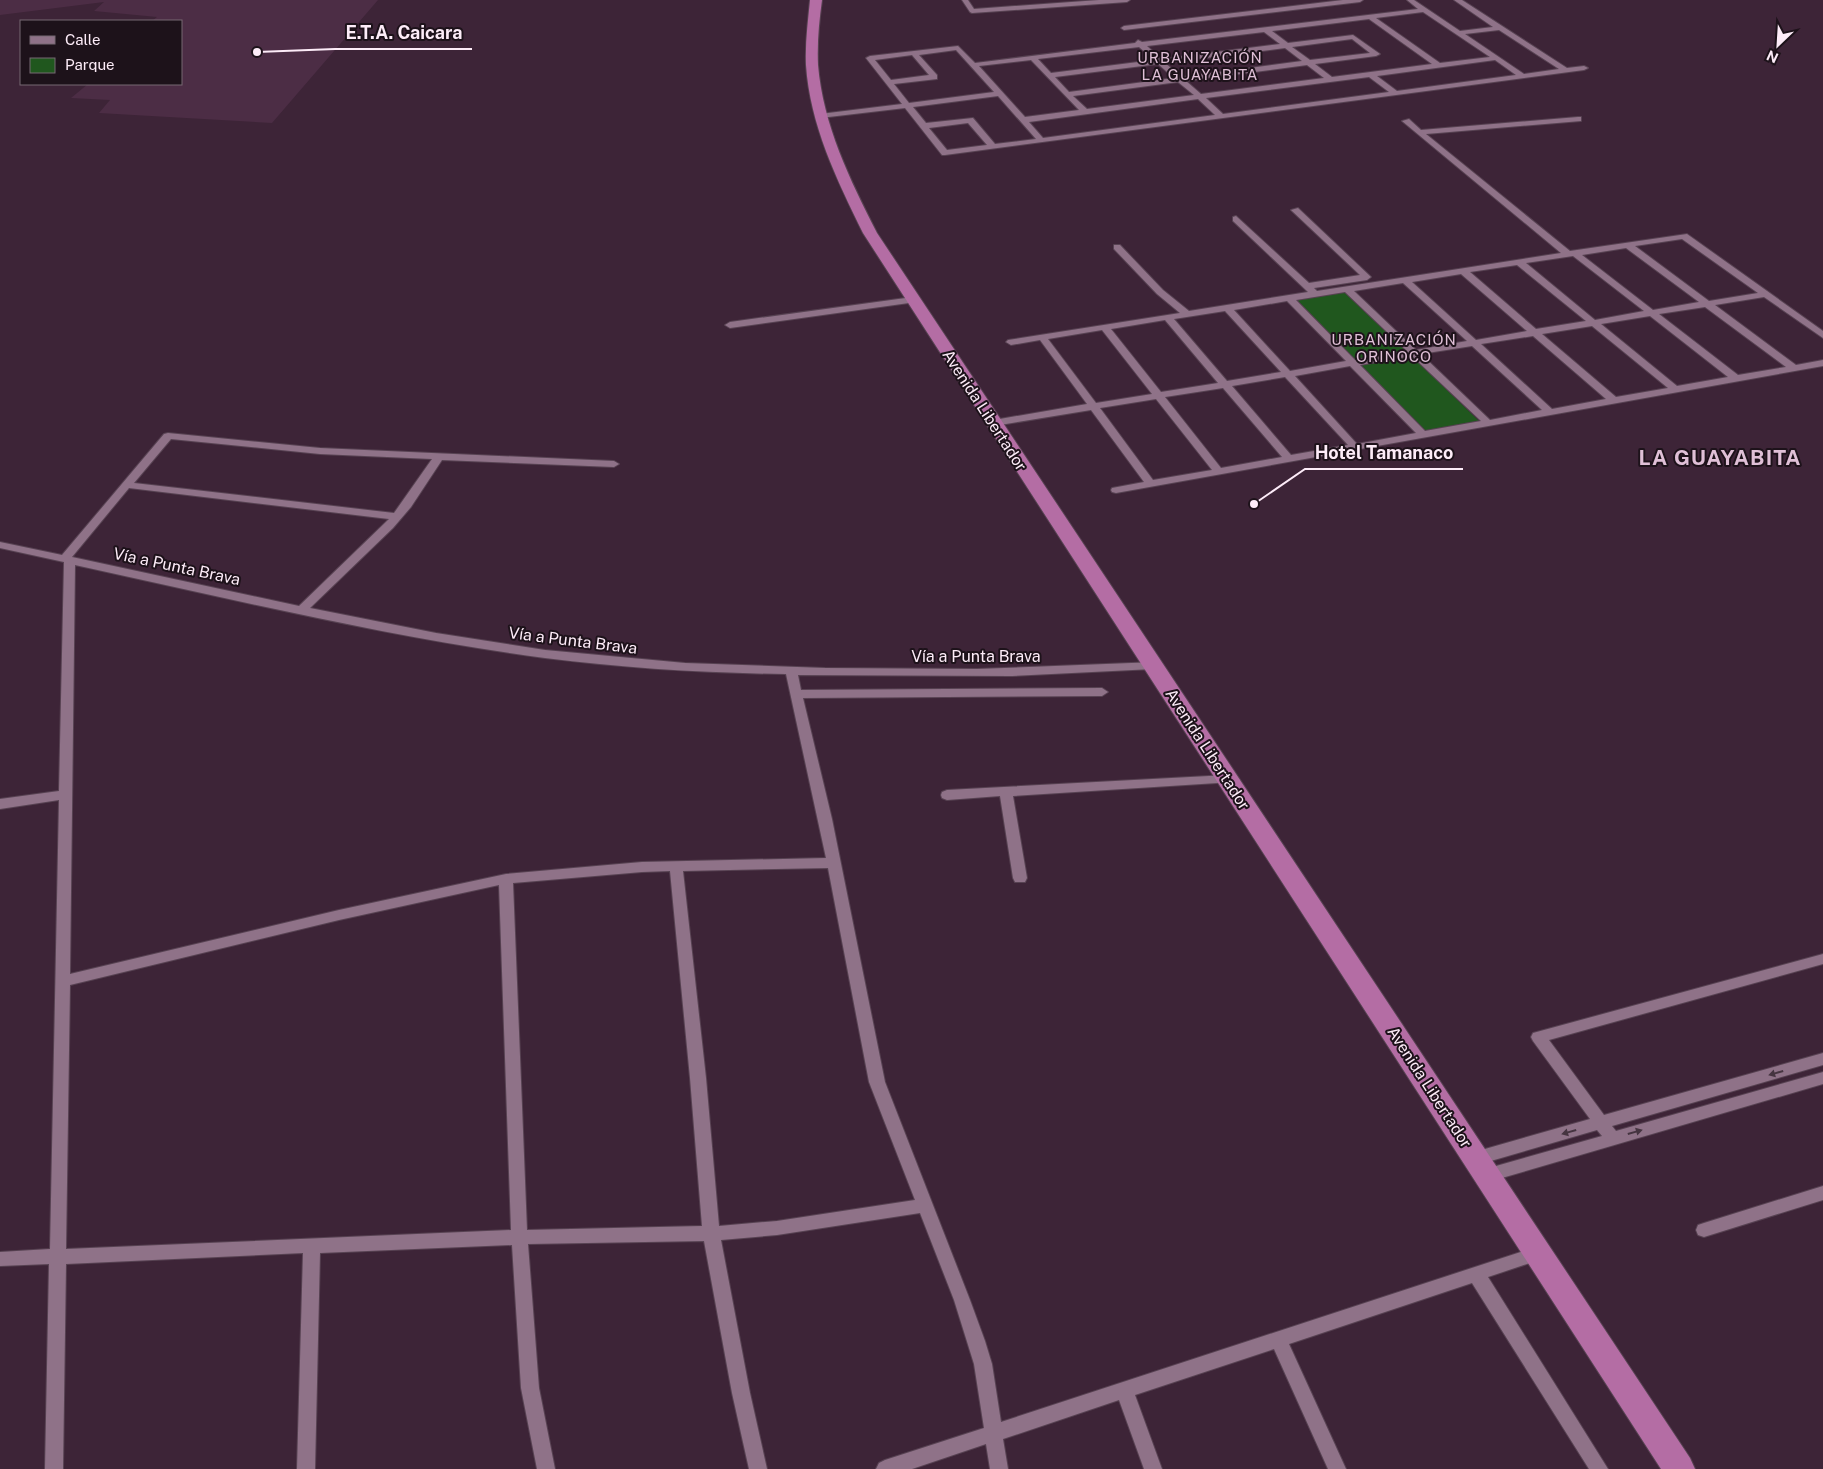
<svg xmlns="http://www.w3.org/2000/svg" width="1823" height="1469" viewBox="0 0 1823 1469" font-family="'Public Sans',sans-serif">
<style>
.built{fill:#4c2d45}
.green{fill:#20571e}
.lines{fill:none;stroke-linecap:round;stroke-linejoin:round}
.minor-casing{stroke:#574252;stroke-width:2}
.trunk-casing{stroke:#574252;stroke-width:2}
.minor{fill:#8f7288;fill-rule:evenodd}
.trunk{fill:#b46da4;fill-rule:evenodd}
.oneway{fill:#453440}
.labels{text-anchor:middle;stroke-width:4;stroke-linejoin:round;paint-order:stroke}
.far-neighbourhood-label{font-size:15px;letter-spacing:1px;fill:#e0c0d7;stroke:#1d121a}
.street-label{font-size:16px;fill:#fdecf8;stroke:#1d121a}
.district-label{font-size:21px;font-weight:bold;letter-spacing:1px;fill:#e0c0d7;stroke:#1d121a}
.leader{fill:none;stroke:#fdecf8;stroke-width:2}
.callout-dot{fill:#fdecf8;stroke:#1d121a;stroke-width:2}
.callout-label{font-size:18px;text-anchor:middle;font-weight:bold;fill:#fdecf8;stroke:#1d121a;stroke-width:4;stroke-linejoin:round;paint-order:stroke}
</style>
<rect width="100%" height="100%" fill="#3d2437"/>
<path class="built" d="M0,0H378L272,123L99,113L110,100L71,98L88,84H181V21H152L157,17L94,11L104,2L0,15Z"/>
<g class="green">
<path d="M1345,292L1406,351L1354,359L1295,300Z"/>
<path d="M1412,356L1480,422L1425,431L1359,365Z"/>
</g>
<g class="lines">
<defs>
<g id="minor">
<path d="M962,0H968L974,9L1099,0H1130L1127,2L972,13L970,12Z"/>
<path d="M1343,0H1363L1360,2L1124,30L1121,28L1124,26Z"/>
<path d="M1407,0H1414L1460,31L1493,27L1454,0H1462L1567,68L1584,66L1588,68L1584,70L945,155H942L905,108L820,118L816,116L820,114L902,104L866,58L870,56L958,46L975,63L1135,43L1138,40L1142,42L1418,9ZM1423,12L1490,57L1440,63L1376,18ZM1369,19L1432,64L1332,77L1315,64L1376,56L1380,54L1353,35L1288,43L1272,31ZM1499,30L1559,69L1524,74L1465,34ZM1264,32L1280,44L1161,59L1147,46ZM1352,39L1370,53L1310,60L1292,47ZM1139,47L1154,60L1051,73L1038,59ZM1285,48L1302,61L1182,77L1165,63ZM956,50L994,92L909,103L894,84L937,79V75L919,55ZM912,55L929,75L891,80L875,60ZM1031,60L1079,110L1025,117L979,66ZM1495,60L1516,75L1397,91L1377,76ZM1158,64L1174,78L1069,92L1055,77ZM1307,65L1324,78L1201,94L1186,81ZM1369,77L1389,92L1223,114L1206,98ZM1178,82L1194,95L1087,109L1073,96ZM998,96L1036,139L995,144L973,118L926,123L913,107ZM1198,99L1215,115L1043,138L1029,122ZM968,123L987,145L947,150L929,128Z"/>
<path d="M1578,117H1581V121L1426,134L1570,251L1687,234L1823,331V338L1764,297L1715,305L1796,365L1823,360V366L1116,493L1112,492L1111,490L1112,488L1144,482L1091,410L994,426L989,423L994,420L1087,404L1040,340L1011,345L1006,342L1008,340L1180,313L1157,294L1114,249V245H1120L1163,290L1189,311L1308,292L1233,221V217L1236,216L1309,283L1360,275L1291,210L1298,208L1371,277L1367,280L1314,288L1317,291L1561,253L1402,121L1409,119L1421,130ZM1682,239L1758,293L1709,301L1635,246ZM1626,248L1699,302L1653,310L1582,255ZM1573,256L1644,311L1595,320L1526,263ZM1517,265L1586,321L1536,329L1470,272ZM1461,274L1527,331L1476,340L1412,282ZM1403,283L1467,341L1416,350L1354,291ZM1345,292L1407,351L1355,360L1296,300ZM1287,301L1346,361L1290,371L1234,310ZM1705,307L1786,367L1738,375L1659,314ZM1225,311L1281,372L1227,381L1174,319ZM1650,316L1728,377L1677,386L1601,324ZM1165,320L1218,383L1161,392L1111,329ZM1592,326L1668,388L1616,397L1542,334ZM1102,330L1152,394L1096,403L1048,339ZM1533,336L1606,399L1552,409L1481,344ZM1472,346L1542,410L1490,420L1421,354ZM1412,356L1481,421L1425,431L1360,365ZM1350,366L1416,433L1357,444L1295,376ZM1285,377L1348,445L1291,455L1232,386ZM1223,388L1282,457L1221,468L1165,397ZM1156,399L1212,470L1153,480L1100,408Z"/>
<path d="M913,297L918,300L916,302L730,328L725,325L730,322Z"/>
<path d="M168,433L320,448L614,461L619,464L614,467L442,460L411,507L393,528L310,608L436,633L545,650L685,663L825,668L977,669L1157,662L1159,665L1153,669L1012,676L798,675L801,690L1102,688L1108,692L1102,696L803,698L832,819L885,1082L970,1300L985,1341L992,1364L1001,1422L1539,1246L1545,1248L1547,1253L1545,1258L1488,1277L1608,1469H1589L1472,1283L1289,1344L1346,1469H1328L1274,1349L1135,1395L1162,1469H1144L1119,1400L1003,1439L1008,1469H990L986,1444L912,1469H876L879,1463L885,1460L984,1428L974,1364L954,1300L920,1213L777,1235L721,1240L750,1393L767,1469H749L732,1393L704,1241L528,1244L539,1388L555,1469H537L521,1388L512,1245L320,1253L315,1469H297L303,1253L66,1264L63,1469H45L49,1264L0,1266V1252L50,1249L59,800L0,809V799L59,791L64,562L0,548V542L62,555L164,434ZM171,439L320,454L432,459L394,513L134,483ZM129,488L389,519L299,606L72,557ZM75,565C231,599 387,637 545,658C625,668 705,673 786,674L826,858L642,862L506,874L339,910L70,974ZM828,868L869,1082L915,1200L777,1221L719,1226L706,1078L683,871ZM670,871L690,1078L702,1226L527,1230L513,883L642,872ZM499,885L511,1230L66,1249L70,985L339,920Z"/>
<path d="M1228,775L1233,776L1234,779L1233,782L1013,796L1027,878L1025,882H1015L1013,878L1000,796L947,800L942,798L941,795L942,792L947,790Z"/>
<path d="M1823,954V964L1549,1040L1604,1115L1823,1053V1065L1612,1126L1616,1131L1823,1072V1084L1488,1182L1482,1180L1480,1175L1482,1170L1602,1136L1597,1130L1477,1165L1471,1163L1469,1158L1471,1153L1590,1119L1533,1041L1531,1037L1533,1033Z"/>
<path d="M1823,1186V1200L1704,1237L1698,1235L1696,1230L1698,1225L1704,1223Z"/>
</g>
<path id="trunk" d="M810,0H822C819,22 817,43 818,65C823,125 850,180 877,233L1690,1458L1695,1469H1661L863,233C837,180 810,125 806,65C805,43 808,21 810,0Z"/>
</defs>
<use href="#minor" class="minor-casing"/>
<use href="#trunk" class="trunk-casing"/>
<use href="#minor" class="minor"/>
<use href="#trunk" class="trunk"/>
</g>
<defs><path id="oneway-solid" d="M-6-.8H1V-3.2L6.5 0L1 3.2V.8H-6Z" transform="scale(1.25)"/></defs>
<g class="oneway">
<use href="#oneway-solid" transform="translate(1776 1073) rotate(164)"/>
<use href="#oneway-solid" transform="translate(1569 1132) rotate(164)"/>
<use href="#oneway-solid" transform="translate(1635 1132) rotate(-16)"/>
</g>
<g class="labels">
<g class="far-neighbourhood-label">
<text x="1200" y="63">URBANIZACIÓN<tspan x="1200" dy="17">LA GUAYABITA</tspan></text>
<text x="1394" y="345">URBANIZACIÓN<tspan x="1394" dy="17">ORINOCO</tspan></text>
</g>
<g class="street-label">
<text transform="translate(985 410) rotate(57)" y="6">Avenida Libertador</text>
<text transform="translate(177 566) rotate(12)" y="6">Vía a Punta Brava</text>
<text transform="translate(573 640) rotate(7)" y="6">Vía a Punta Brava</text>
<text x="976" y="662">Vía a Punta Brava</text>
<text transform="translate(1208 749) rotate(57)" y="6">Avenida Libertador</text>
<text transform="translate(1430 1087) rotate(57)" y="6">Avenida Libertador</text>
</g>
<g class="district-label">
<text x="1720" y="465">LA GUAYABITA</text>
</g>
</g>
<path class="leader" d="M257 52L335 49H472M1254 504L1305 469H1463"/>
<g class="callout-dot">
<circle cx="257" cy="52" r="5"/>
<circle cx="1254" cy="504" r="5"/>
</g>
<g class="callout-label">
<text x="404" y="39">E.T.A. Caicara</text>
<text x="1384" y="459">Hotel Tamanaco</text>
</g>
<rect x="20" y="20" width="162" height="65" fill="#1d121a" stroke="#776973"/>
<rect x="30" y="36" width="25" height="8" fill="#8f7288" stroke="#776973"/>
<text x="65" y="45" font-size="15" fill="#fdecf8">Calle</text>
<rect x="30" y="58" width="25" height="15" fill="#20571e" stroke="#776973"/>
<text x="65" y="70" font-size="15" fill="#fdecf8">Parque</text>
<g transform="translate(1778 45) rotate(205)" stroke="#1d121a" stroke-width="4" paint-order="stroke">
<path d="M0-4L9 19L0 12L-9 19Z" fill="#fdecf8"/>
<text y="-8" font-size="14" font-weight="bold" text-anchor="middle" fill="#fdecf8">N</text>
</g>
</svg>
